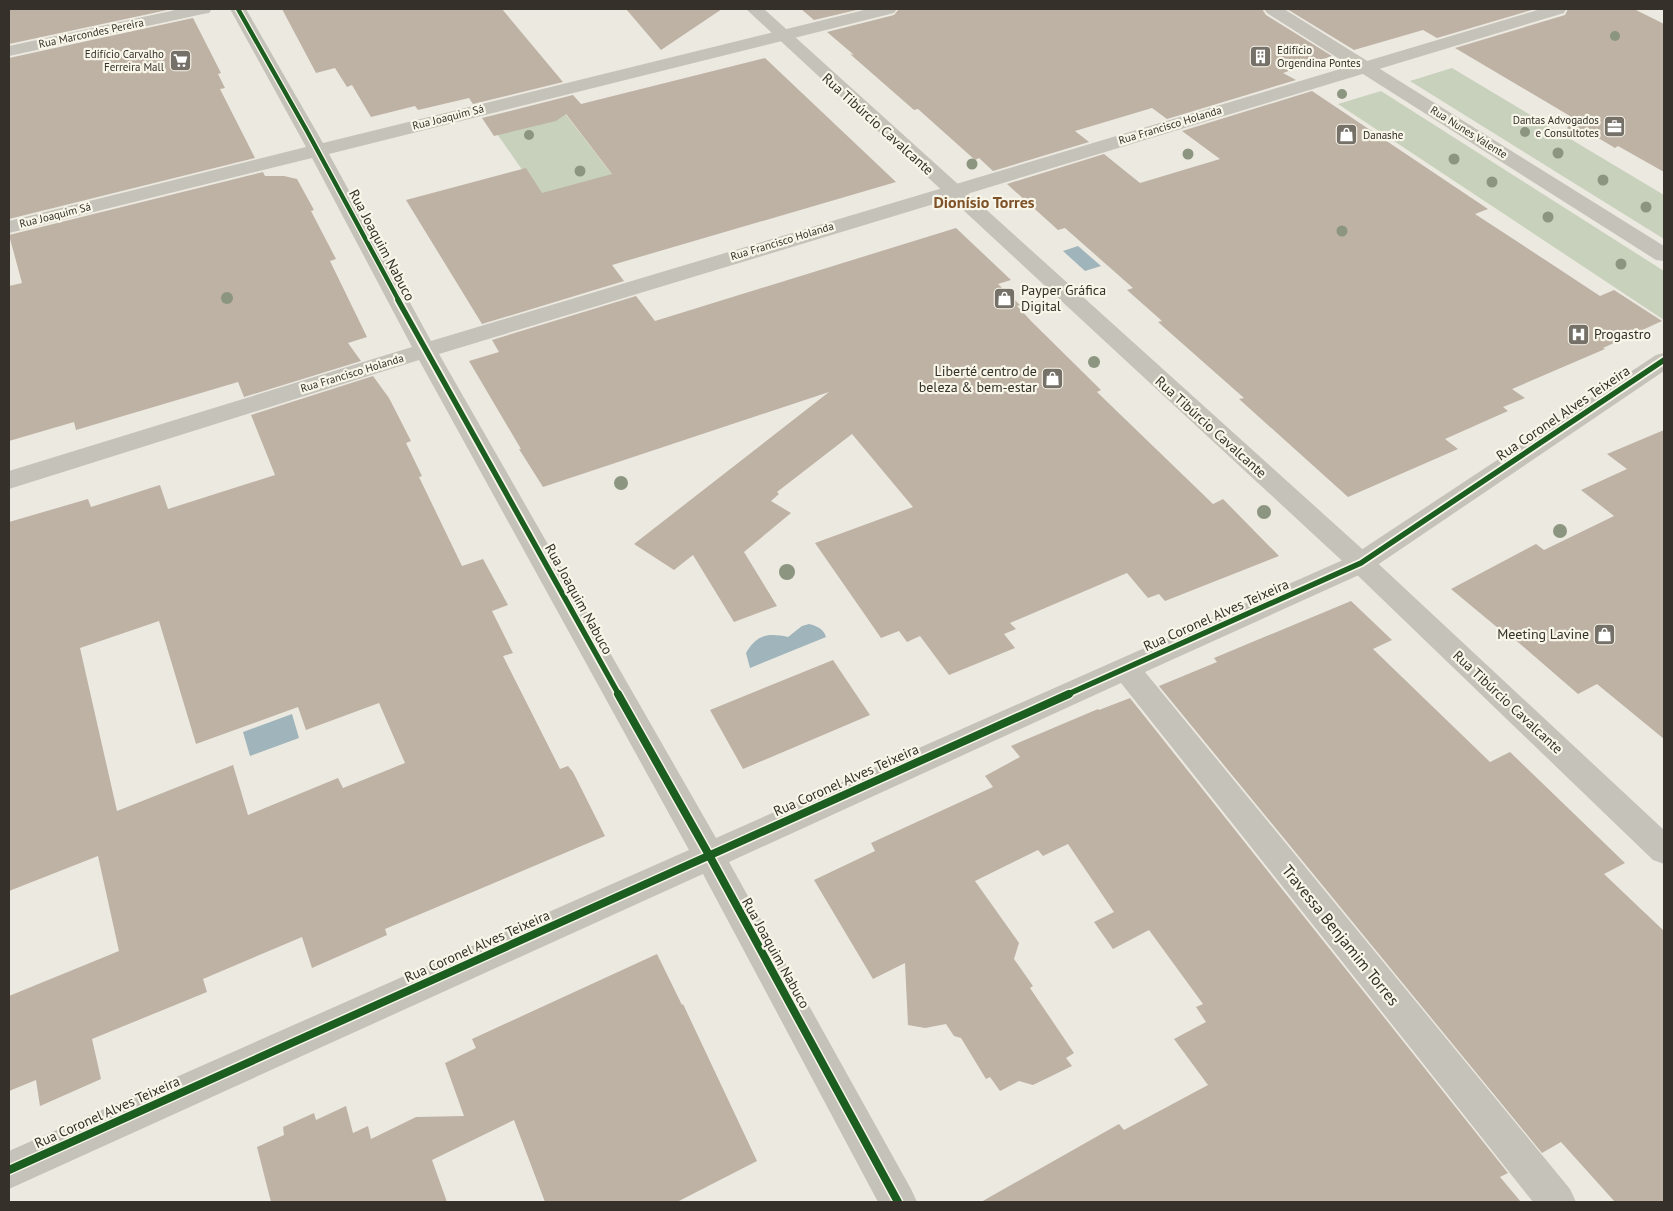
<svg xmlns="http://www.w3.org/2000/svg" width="1673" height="1211" viewBox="0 0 1673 1211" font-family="'PT Sans',sans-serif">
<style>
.green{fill:#c8d1bc}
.water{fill:#9fb4bb}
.building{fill:#beb2a4;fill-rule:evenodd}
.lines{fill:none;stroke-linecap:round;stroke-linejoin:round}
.minor{fill:#c5c2ba;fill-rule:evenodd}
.tertiary{fill:#c5c2ba;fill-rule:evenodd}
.cycleway-far2-casing{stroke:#f8f5e9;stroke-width:7}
.cycleway-far1-casing{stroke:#f8f5e9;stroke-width:9}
.cycleway-casing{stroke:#f8f5e9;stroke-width:11}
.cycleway-far2{stroke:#1b5e20;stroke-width:4.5}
.cycleway-far1{stroke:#1b5e20;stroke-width:5.5}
.cycleway{stroke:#1b5e20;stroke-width:8}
.tree{fill:#8b957f}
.labels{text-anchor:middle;stroke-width:4.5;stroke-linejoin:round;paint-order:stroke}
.far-street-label{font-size:11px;fill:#353029;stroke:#f8f5e9}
.far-poi-label{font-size:11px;fill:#353029;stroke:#f8f5e9;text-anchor:start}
.street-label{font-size:14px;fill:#353029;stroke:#f8f5e9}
.poi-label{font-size:14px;fill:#353029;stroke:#f8f5e9;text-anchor:start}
.far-district-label{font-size:16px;font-weight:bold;fill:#7e5228;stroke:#f8f5e9}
.near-street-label{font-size:16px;fill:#353029;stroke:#f8f5e9}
</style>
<rect width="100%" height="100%" fill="#ece9e1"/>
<g class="green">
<path d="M1452,68L1664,195V239L1410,81Z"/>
<path d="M1381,91L1664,271V320L1338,104Z"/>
<path d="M563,111L614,177L541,197L493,128Z"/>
</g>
<g class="water">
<path d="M1078,246L1101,266L1085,271L1063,251Z"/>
<path d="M809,624C817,626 824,629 826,637L750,668L746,653C757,634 768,633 788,637L802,626Z"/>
<path d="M292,714L299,738L250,756L243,732Z"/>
</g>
<g class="building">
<path d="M9,9H172L9,44Z"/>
<path d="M282,9H502L563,82L473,104L469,98L418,110L415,106L371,117L352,85L347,87L335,68L316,73Z"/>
<path d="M626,9H722L661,50Z"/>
<path d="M801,9H861L814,20Z"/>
<path d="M899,9H1262L1266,15L1332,56L1283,73L1296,80L1167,119L1152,108L1075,131L1089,142L993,171L979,158L975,160L918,109L914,110L850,54L854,55L827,32L894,15Z"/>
<path d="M1287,9H1535L1437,38L1423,30L1354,50Z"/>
<path d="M1568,9H1634L1664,24V172L1618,146L1615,148L1600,139L1567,130L1570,116L1455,48L1565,15Z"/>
<path d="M193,18L221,73L218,74L225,88L220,89L255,158L9,219V58Z"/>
<path d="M765,58L896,182L612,265L624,281L482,324L406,200L526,168L542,193L612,174L566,114L556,121L494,136L482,118L573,95L581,104Z"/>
<path d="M1312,91L1488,209L1475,214L1556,267L1600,296L1614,290L1662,321L1603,348L1605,349L1512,389L1525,398L1503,407L1508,411L1445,439L1458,449L1348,497L1239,399L1244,398L1158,322L1162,321L1127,290L1133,288L1065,228L1058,230L1007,184L1104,154L1140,183L1220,159L1182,131Z"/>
<path d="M263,172L265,176H284L297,179L314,210L311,211L336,259L330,261L367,337L348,343L361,361L244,397L238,382L76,430L74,422L9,441V286L22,283L9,235Z"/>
<path d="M956,228L1011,280L998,284L1020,305L1017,306L1032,322L1101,390L1097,392L1213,504L1223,499L1279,556L1165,601L1159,594L1148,598L1127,573L1010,623L1016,629L1004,634L1015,648L949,675L920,636L907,642L899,631L881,638L815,543L913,507L852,434L777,492L779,494L771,501L791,513L744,552L777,606L734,622L693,555L674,570L634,544L829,392L543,487L519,449H521L469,361L499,352L492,340L636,296L655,321Z"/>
<path d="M373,376L389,398L411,441L406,443L422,476L419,477L462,566L483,559L508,605L492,611L513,653L503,656L560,769L568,766L573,772L605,836L385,929L387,935L312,968L302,937L203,979L207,992L92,1039L101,1079L40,1106L36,1080L9,1091V996L119,951L98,856L9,891V522L88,499L91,507L160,485L168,509L275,475L251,415ZM159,621L196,744L298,707L306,730L379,703L405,763L343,788L338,778L248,815L233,765L117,811L80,648Z"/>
<path d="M1664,430V739L1597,684L1578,694L1512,637L1510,638L1451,589L1536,544L1544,550L1614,516L1581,490L1627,469L1607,454Z"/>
<path d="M1351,601L1392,640L1373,649L1490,762L1510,752L1625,863L1604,874L1664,931V1202H1615L1561,1142L1542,1153L1159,686L1217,662L1214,658Z"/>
<path d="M833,660L870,715L743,769L710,710Z"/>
<path d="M1130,698L1508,1173L1500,1177L1521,1202H981L1119,1124L1124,1130L1208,1085L1174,1039L1206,1022L1196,1007L1203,1004L1149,930L1113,949L1094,922L1114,912L1068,844L1043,856L1038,850L975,881L1019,943L1014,959L1033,986L1030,988L1074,1053L1066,1058L1072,1066L1033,1085L1019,1081L1000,1091L990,1077L986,1079L961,1038L954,1036L946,1024L925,1028L908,1025L905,963L873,979L814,880L875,851L871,843L993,787L985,776L1020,757L1011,746L1098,709L1099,710Z"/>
<path d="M657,954L682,1005L683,1004L757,1161L677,1202H545L514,1120L432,1160L447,1202H271L257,1147L284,1135L283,1127L314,1113L316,1120L346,1106L353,1133L368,1126L371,1139L416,1117L464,1116L445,1063L476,1048L472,1039Z"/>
</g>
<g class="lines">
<g class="minor">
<path d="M180,9H212L209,13L203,14L9,56V46Z"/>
<path d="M230,9H246L323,143L868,9H897L894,13L329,154L431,341L1541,9H1566L1564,13L439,354L716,838L1352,556L1656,355L1664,353V371L1370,570L1145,672L1570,1189L1576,1202H1533L1121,683L729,862L911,1189L917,1202H878L703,874L9,1189V1151L689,850L419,360L9,489V471L412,347L312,158L9,233V221L306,147Z"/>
</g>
<g class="tertiary">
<path d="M746,9H764L1370,556L1664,830V864L1653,860L1352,570Z"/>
<path d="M1264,9H1284L1664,246V261L1656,260L1267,13Z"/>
</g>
<defs>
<path id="cycleway-far2" d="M238,9L307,131L399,301"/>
<g id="cycleway-far1">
<path d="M398,300L619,695"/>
<path d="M1066,695L1361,563L1664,360"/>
</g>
<g id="cycleway">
<path d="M618,694L709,855L898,1202"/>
<path d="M9,1170L1069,694"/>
</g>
</defs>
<use href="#cycleway-far2" class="cycleway-far2-casing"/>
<use href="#cycleway-far1" class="cycleway-far1-casing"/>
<use href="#cycleway" class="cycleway-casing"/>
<use href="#cycleway-far2" class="cycleway-far2"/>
<use href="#cycleway-far1" class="cycleway-far1"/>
<use href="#cycleway" class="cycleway"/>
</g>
<g class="tree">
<circle cx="1615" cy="36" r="5"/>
<circle cx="1342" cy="94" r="5"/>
<circle cx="1525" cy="132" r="5"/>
<circle cx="529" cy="135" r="5"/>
<circle cx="1558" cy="153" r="5.5"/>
<circle cx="1188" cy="154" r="5.5"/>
<circle cx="1454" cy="159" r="5.5"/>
<circle cx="972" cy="164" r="5.5"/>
<circle cx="580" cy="171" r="5.5"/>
<circle cx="1603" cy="180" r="5.5"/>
<circle cx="1492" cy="182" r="5.5"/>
<circle cx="1646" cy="207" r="5.5"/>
<circle cx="1548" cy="217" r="5.5"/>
<circle cx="1342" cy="231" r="5.5"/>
<circle cx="1621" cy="264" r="5.5"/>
<circle cx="227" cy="298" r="6"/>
<circle cx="1094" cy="362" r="6"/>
<circle cx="621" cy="483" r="7"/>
<circle cx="1264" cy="512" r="7"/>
<circle cx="1560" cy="531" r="7"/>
<circle cx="787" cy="572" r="8"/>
</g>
<defs>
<symbol id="building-square" viewBox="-11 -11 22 22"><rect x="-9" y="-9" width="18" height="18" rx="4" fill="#757169" stroke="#f8f5e9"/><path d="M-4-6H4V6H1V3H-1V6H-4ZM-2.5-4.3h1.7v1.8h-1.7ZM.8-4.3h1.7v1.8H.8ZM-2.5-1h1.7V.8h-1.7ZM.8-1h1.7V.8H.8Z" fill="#fff"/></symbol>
<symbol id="supermarket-square" viewBox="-11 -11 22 22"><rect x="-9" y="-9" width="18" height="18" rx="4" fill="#757169" stroke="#f8f5e9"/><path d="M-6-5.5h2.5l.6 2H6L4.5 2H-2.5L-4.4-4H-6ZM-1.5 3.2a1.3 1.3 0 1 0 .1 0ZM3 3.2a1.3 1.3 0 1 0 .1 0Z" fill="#fff"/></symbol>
<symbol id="office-square" viewBox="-11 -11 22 22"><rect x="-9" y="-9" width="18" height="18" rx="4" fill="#757169" stroke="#f8f5e9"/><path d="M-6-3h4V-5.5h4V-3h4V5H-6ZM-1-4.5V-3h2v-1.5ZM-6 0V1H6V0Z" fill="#fff"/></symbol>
<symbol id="shop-square" viewBox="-11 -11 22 22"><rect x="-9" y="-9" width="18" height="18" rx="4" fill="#757169" stroke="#f8f5e9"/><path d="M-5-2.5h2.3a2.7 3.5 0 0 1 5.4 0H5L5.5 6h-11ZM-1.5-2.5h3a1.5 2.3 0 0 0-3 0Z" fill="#fff"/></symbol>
<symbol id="hospital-square" viewBox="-11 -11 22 22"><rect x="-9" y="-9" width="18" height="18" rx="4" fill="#757169" stroke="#f8f5e9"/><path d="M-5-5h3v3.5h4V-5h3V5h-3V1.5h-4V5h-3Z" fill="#fff"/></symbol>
</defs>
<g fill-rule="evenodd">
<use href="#building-square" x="1248" y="44" width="25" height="25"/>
<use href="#supermarket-square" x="168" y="48" width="25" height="25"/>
<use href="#office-square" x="1602" y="114" width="25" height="25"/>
<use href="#shop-square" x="1334" y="122" width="25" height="25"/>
<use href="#shop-square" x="992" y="286" width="25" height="25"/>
<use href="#hospital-square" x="1566" y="322" width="25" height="25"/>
<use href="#shop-square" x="1040" y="366" width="25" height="25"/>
<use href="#shop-square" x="1592" y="622" width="25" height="25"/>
</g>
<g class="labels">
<g class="far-street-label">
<text transform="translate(91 33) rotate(-12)" y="4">Rua Marcondes Pereira</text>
<text transform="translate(448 117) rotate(-14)" y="4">Rua Joaquim Sá</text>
<text transform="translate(1170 125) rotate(-17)" y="4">Rua Francisco Holanda</text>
<text transform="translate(1469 132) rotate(32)" y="4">Rua Nunes Valente</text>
<text transform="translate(55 215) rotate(-14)" y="4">Rua Joaquim Sá</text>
<text transform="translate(782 241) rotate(-17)" y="4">Rua Francisco Holanda</text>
<text transform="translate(352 373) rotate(-17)" y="4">Rua Francisco Holanda</text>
</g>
<g class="far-poi-label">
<text x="1277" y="54">Edifício<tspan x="1277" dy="13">Orgendina Pontes</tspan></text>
<text x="164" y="58" text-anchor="end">Edifício Carvalho<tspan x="164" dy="13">Ferreira Mall</tspan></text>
<text x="1599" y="124" text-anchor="end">Dantas Advogados<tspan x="1599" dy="13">e Consultotes</tspan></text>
<text x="1363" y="139">Danashe</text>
</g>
<g class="street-label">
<text transform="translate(878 124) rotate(42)" y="5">Rua Tibúrcio Cavalcante</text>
<text transform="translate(382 245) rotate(62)" y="5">Rua Joaquim Nabuco</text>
<text transform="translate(1563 413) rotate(-34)" y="5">Rua Coronel Alves Teixeira</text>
<text transform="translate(1211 427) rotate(42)" y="5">Rua Tibúrcio Cavalcante</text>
<text transform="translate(579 599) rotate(61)" y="5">Rua Joaquim Nabuco</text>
<text transform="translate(1216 615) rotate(-24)" y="5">Rua Coronel Alves Teixeira</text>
<text transform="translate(1508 702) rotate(43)" y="5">Rua Tibúrcio Cavalcante</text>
<text transform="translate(846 780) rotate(-24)" y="5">Rua Coronel Alves Teixeira</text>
<text transform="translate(477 946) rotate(-24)" y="5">Rua Coronel Alves Teixeira</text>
<text transform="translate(776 953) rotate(61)" y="5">Rua Joaquim Nabuco</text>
<text transform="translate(107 1112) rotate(-24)" y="5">Rua Coronel Alves Teixeira</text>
</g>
<g class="poi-label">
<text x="1021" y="295">Payper Gráfica<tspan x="1021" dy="16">Digital</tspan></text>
<text x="1594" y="339">Progastro</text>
<text x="1037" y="376" text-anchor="end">Liberté centro de<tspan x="1037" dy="16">beleza &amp; bem-estar</tspan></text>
<text x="1589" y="639" text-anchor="end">Meeting Lavine</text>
</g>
<g class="far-district-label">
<text x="984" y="208">Dionísio Torres</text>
</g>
<g class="near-street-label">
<text transform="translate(1341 935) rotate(51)" y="6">Travessa Benjamim Torres</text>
</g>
</g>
<rect width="1673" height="1211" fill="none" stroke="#353029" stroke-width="20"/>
</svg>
